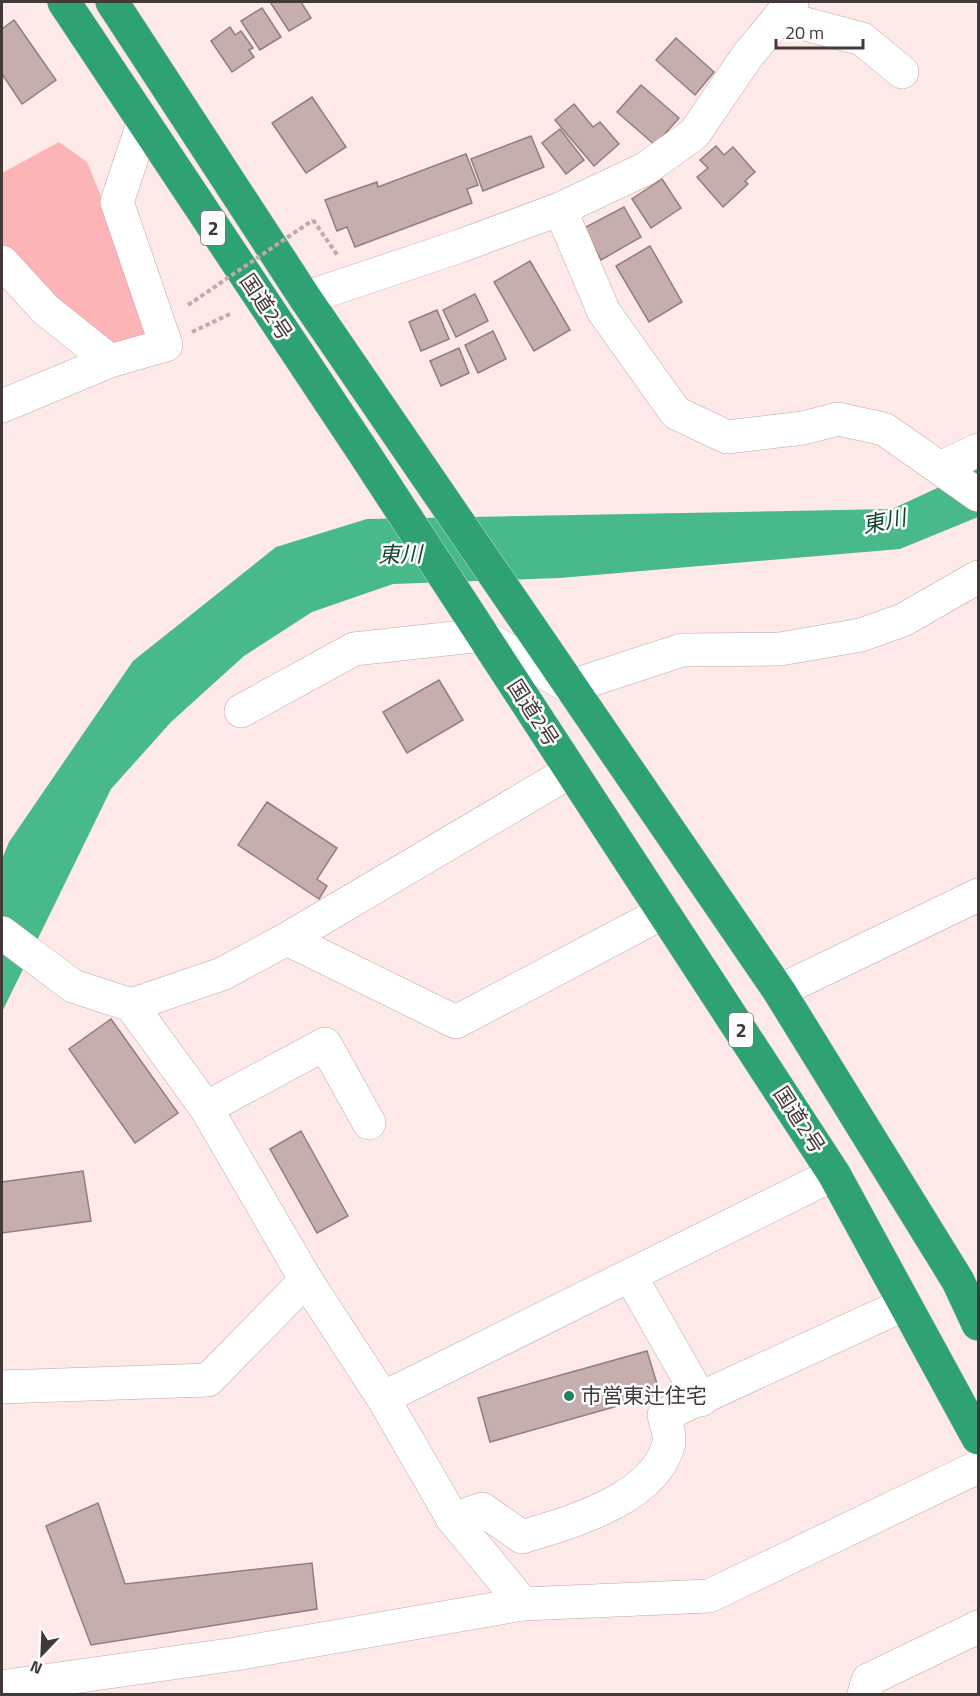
<svg xmlns="http://www.w3.org/2000/svg" width="980" height="1696" viewBox="0 0 980 1696" font-family="'Titillium Web','Noto Sans JP',sans-serif">
<style>
.green{fill:#fdb4b6}
.water{fill:#48b989}
.building{fill:#c6aeae;stroke:#937c7c;stroke-width:1.5}
.lines{fill:none;stroke-linecap:round;stroke-linejoin:round}
.minor-casing{stroke:#bfa7a7;stroke-width:34}
.highway-casing{stroke:#d2cfcf;stroke-width:34}
.path{stroke:#bcabab;stroke-width:4;stroke-dasharray:4.5 3;stroke-linecap:butt}
.minor{stroke:#fff;stroke-width:33}
.highway{stroke:#2fa274;stroke-width:33}
.path-bridge{stroke:#bcabab;stroke-width:4;stroke-dasharray:4.5 3;stroke-linecap:butt}
.poi-dot{fill:#20835d;stroke:#fcfcfc;stroke-width:2}
.labels{text-anchor:middle;stroke-width:5;stroke-linejoin:round;paint-order:stroke}
.shield{fill:#fcfcfc;stroke:#7a7373;stroke-width:1.5}
.shield-label{font-size:20px;font-weight:bold;fill:#423838}
.street-label{font-size:21px;fill:#423838;stroke:#fcfcfc}
.poi-label{font-size:21px;fill:#423838;stroke:#fcfcfc;text-anchor:start}
.water-label{font-size:22px;font-style:italic;fill:#154430;stroke:#fcfcfc}
</style>
<rect width="100%" height="100%" fill="#fee9e9"/>
<path class="green" d="M59,142L87,162L159,339L113,353L2,254V173Z"/>
<path class="water" d="M978,469V517L900,549L560,578L393,584L312,612L244,656L171,722L111,789L2,1012V859L9,842L133,661L276,547L367,519L892,509Z"/>
<g class="building">
<path d="M270,2H301L311,18L289,31Z"/>
<path d="M262,8L281,37L260,50L241,21Z"/>
<path d="M14,20L56,80L22,104L2,74V29Z"/>
<path d="M230,27L235,35L241,31L253,48L249,50L254,57L232,72L211,41Z"/>
<path d="M676,38L714,72L695,95L656,60Z"/>
<path d="M641,85L679,118L655,145L617,112Z"/>
<path d="M312,97L346,147L306,173L272,123Z"/>
<path d="M574,104L593,127L600,122L619,144L594,166L555,120Z"/>
<path d="M560,129L584,160L566,174L542,143Z"/>
<path d="M531,136L544,167L483,191L471,159Z"/>
<path d="M716,146L724,155L733,147L755,172L745,181L748,184L723,207L697,177L708,168L700,160Z"/>
<path d="M466,154L478,185L467,189L472,203L355,247L347,227L337,231L325,200L377,182L378,187Z"/>
<path d="M662,179L681,208L651,228L632,199Z"/>
<path d="M624,207L641,237L601,260L584,228Z"/>
<path d="M650,246L682,302L649,322L616,266Z"/>
<path d="M530,261L570,330L534,351L494,282Z"/>
<path d="M475,294L488,321L456,337L443,310Z"/>
<path d="M437,310L449,339L421,351L409,322Z"/>
<path d="M493,331L506,359L478,373L465,345Z"/>
<path d="M459,348L469,373L441,386L430,361Z"/>
<path d="M439,680L463,720L407,753L383,712Z"/>
<path d="M267,802L337,848L317,879L327,886L319,899L238,845Z"/>
<path d="M111,1019L178,1113L135,1143L69,1049Z"/>
<path d="M301,1131L348,1216L317,1233L270,1149Z"/>
<path d="M83,1171L91,1221L2,1233V1182Z"/>
<path d="M647,1351L660,1394L490,1442L478,1398Z"/>
<path d="M98,1503L125,1584L312,1563L317,1609L91,1645L46,1526Z"/>
</g>
<g class="lines">
<defs>
<g id="minor">
<path d="M779,17L862,39L902,72"/>
<path d="M560,209L604,312L676,413L727,437L803,428L838,419L884,429L978,495"/>
<path d="M2,262L46,310L110,361"/>
<path d="M305,298L460,246L560,209L645,169L694,134L748,55L792,2"/>
<path d="M2,406L110,361L166,345L117,202L143,124"/>
<path d="M942,467L978,450"/>
<path d="M241,711L354,649L482,635L569,687L682,650L780,649L861,635L903,620L978,577"/>
<path d="M2,933L73,986L131,1005L206,1108L306,1280L383,1398L453,1519L523,1604"/>
<path d="M287,939L456,1022L664,912"/>
<path d="M779,991L978,895"/>
<path d="M131,1005L222,974L287,939L571,771"/>
<path d="M206,1108L325,1044L369,1123"/>
<path d="M631,1277L701,1400"/>
<path d="M2,1387L208,1380L306,1280"/>
<path d="M383,1398L834,1174"/>
<path d="M453,1519L482,1509L522,1537C570,1522 655,1500 669,1443C670,1435 666,1423 664,1415L905,1304"/>
<path d="M2,1687L236,1654L523,1604L709,1596L978,1467"/>
<path d="M864,1694L868,1680L978,1627"/>
</g>
<g id="highway">
<path d="M64,2L364,453L834,1174L978,1438"/>
<path d="M112,2L305,298L779,991L958,1281L978,1324"/>
</g>
</defs>
<use href="#minor" class="minor-casing"/>
<use href="#highway" class="highway-casing"/>
<g class="path">
<path d="M313,220L338,256"/>
<path d="M192,332L232,313"/>
</g>
<use href="#minor" class="minor"/>
<use href="#highway" class="highway"/>
<path class="path-bridge" d="M188,305L313,220"/>
</g>
<circle class="poi-dot" cx="569" cy="1396" r="6"/>
<g class="labels">
<g class="shield">
<rect x="201" y="211" width="24" height="34" rx="4.5"/>
<rect x="729" y="1013" width="24" height="34" rx="4.5"/>
</g>
<g class="shield-label">
<text x="213" y="235">2</text>
<text x="741" y="1037">2</text>
</g>
<g class="street-label">
<text transform="translate(266 307) rotate(56)" y="7">国道2号</text>
<text transform="translate(533 713) rotate(57)" y="7">国道2号</text>
<text transform="translate(799 1120) rotate(57)" y="7">国道2号</text>
</g>
<g class="poi-label">
<text x="581" y="1403">市営東辻住宅</text>
</g>
<g class="water-label">
<text transform="translate(884 521) rotate(-11)" y="8">東川</text>
<text transform="translate(400 554) rotate(-1)" y="8">東川</text>
</g>
</g>
<rect width="980" height="1696" fill="none" stroke="#423838" stroke-width="6"/>
<g transform="translate(42 1654) rotate(203)" stroke="#fcfcfc" stroke-width="4.5" paint-order="stroke">
<path d="M0-4.5L10 22L0 15L-10 22Z" fill="#423838"/>
<text y="-9" font-size="16" font-weight="bold" text-anchor="middle" fill="#423838">N</text>
</g>
<path d="M776 39v9h87v-9" fill="none" stroke="#423838" stroke-width="3"/>
<text x="785" y="39" font-size="18" fill="#423838" stroke="#fcfcfc" stroke-width="4.5" paint-order="stroke">20 m</text>
</svg>
